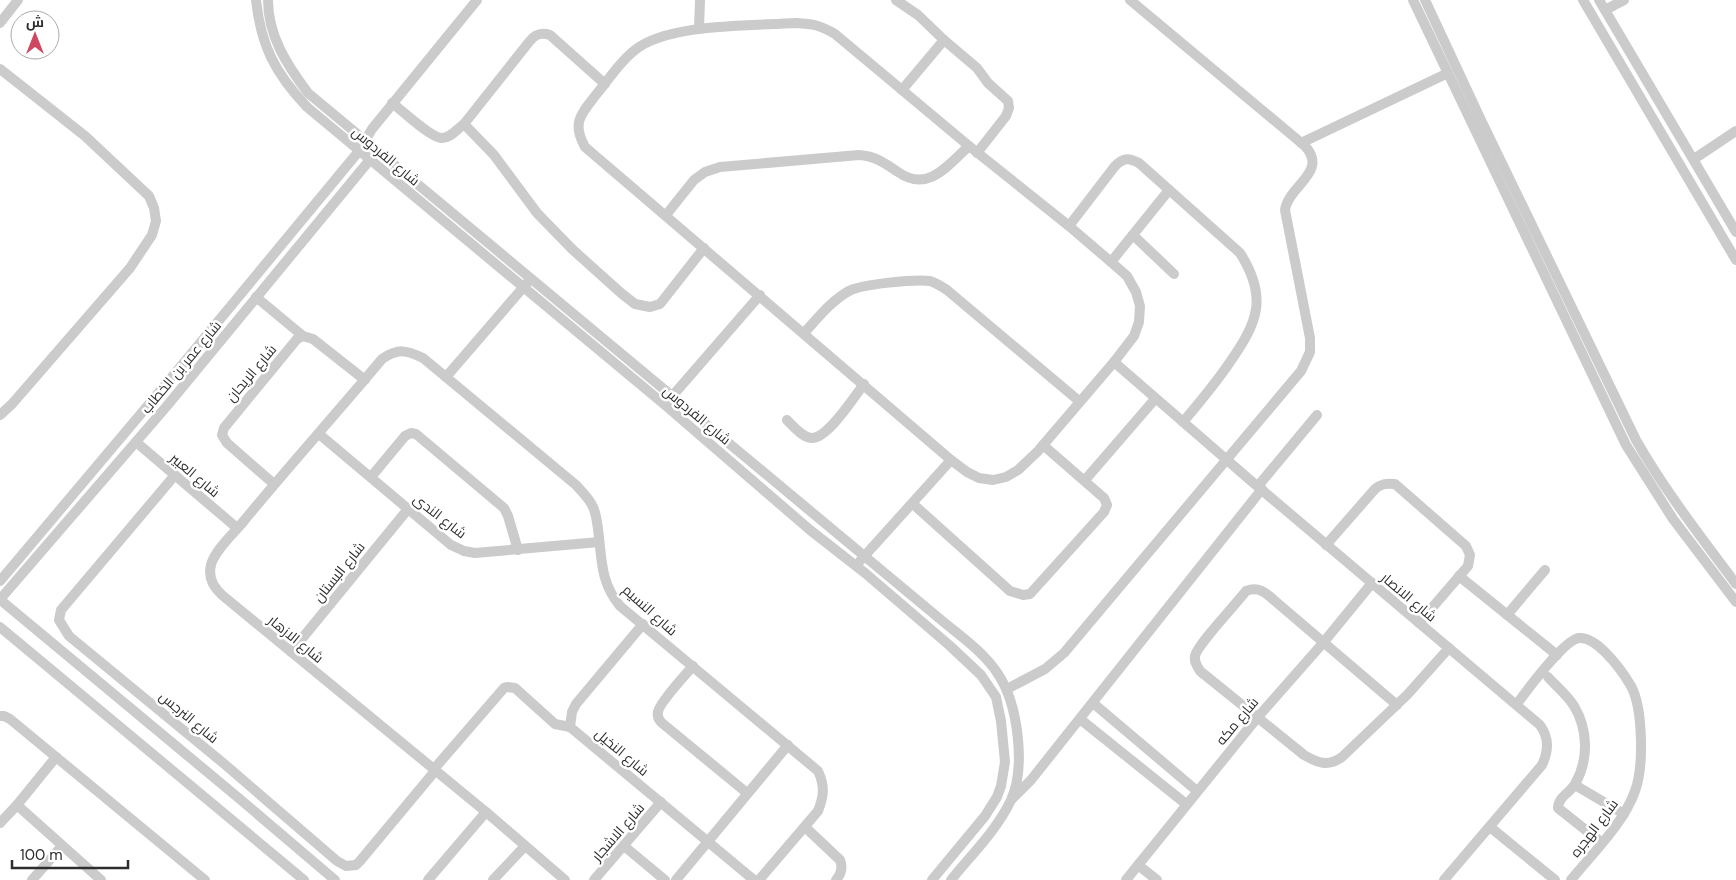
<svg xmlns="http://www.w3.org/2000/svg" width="1736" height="880" viewBox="0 0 1736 880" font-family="'DM Sans',Cairo,sans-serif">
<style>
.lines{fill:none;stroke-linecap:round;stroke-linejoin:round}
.minor{stroke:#cbcbcb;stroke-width:10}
.labels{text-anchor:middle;stroke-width:5;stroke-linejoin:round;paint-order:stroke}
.street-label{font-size:14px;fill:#2e2e2e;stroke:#fff}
</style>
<rect width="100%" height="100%" fill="#fff"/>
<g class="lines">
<g class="minor">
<path d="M256,0C261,46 275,73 307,107L665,405L810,530L865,573L949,645L981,675L996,697L1001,721L1005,762L1001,786L997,797L985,816L932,880"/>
<path d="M268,0C268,36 287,65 308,93L940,619C960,636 984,652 998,674C1018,704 1026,767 1011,800C997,830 971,855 951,880"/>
<path d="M896,0L918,15L944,40L902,90"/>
<path d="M1413,0L1626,445L1673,519L1736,602"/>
<path d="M1425,0L1481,120L1636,440C1665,491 1701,537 1736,584"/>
<path d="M1583,0L1736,260"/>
<path d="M1599,0L1736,232"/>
<path d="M1605,10L1624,0"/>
<path d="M0,23L18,0"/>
<path d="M796,23C813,24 820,25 835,34L969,146L1069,226L1111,262L1127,276L1136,292L1140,306L1139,322L1134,336L1114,362L1038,451L1018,470L1006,477L993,480L979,478L967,472L951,460L585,147C572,124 580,115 595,96C608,81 619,62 635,50C668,23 753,26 796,23Z"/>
<path d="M699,29L700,0"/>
<path d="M944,40L977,68L988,83L1008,101L1009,108L1006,116L977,153"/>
<path d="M0,69L85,136L149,196L154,208L156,221L152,235L130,268L12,404L0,415"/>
<path d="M392,103C403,111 430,137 441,138C450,139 457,129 464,124L529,42C535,34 541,32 550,35L605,84"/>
<path d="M464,124L494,155L537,213L572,249L621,293L635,304L650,307L660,304L704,248"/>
<path d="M1301,143L1448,73"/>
<path d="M1694,159L1736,131"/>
<path d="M666,215L694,180L705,172L720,167L859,155C875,156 885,163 898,172C928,193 947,166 969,146"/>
<path d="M1069,226L1115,166C1124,157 1129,158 1139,163L1240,253C1268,297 1258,322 1230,362C1216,383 1199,403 1183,422"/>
<path d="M1133,235L1174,274"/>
<path d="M1111,262L1169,190"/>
<path d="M256,297L303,336"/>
<path d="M804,333C817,319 832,300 849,291C862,284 915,279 930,281C936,283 941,286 947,290L1079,401"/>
<path d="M1114,362L1250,480L1540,725C1549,738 1549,750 1542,765L1444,880"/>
<path d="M446,377L527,283"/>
<path d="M668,401L760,295"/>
<path d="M787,420C793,426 802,437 811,438C827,440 854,397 864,384"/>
<path d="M319,434L451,545L464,551L475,553L599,542"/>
<path d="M136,442L237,528"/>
<path d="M175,475L61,610L59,620L69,636L222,762L337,861L346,866L356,865L360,861L435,771"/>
<path d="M371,477L405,436L411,433L416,434L504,508L508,516L518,550"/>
<path d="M1085,480L1155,399"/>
<path d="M274,484L227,443L222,435L224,428L297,339L303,336L313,339L365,380"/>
<path d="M1258,486L1317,415"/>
<path d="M913,504L1010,591L1023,595L1030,594L1104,512L1107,505L1104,498L1043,445"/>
<path d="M1326,545L1375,489C1381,484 1386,483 1395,484L1466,546L1470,555L1468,566L1419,623"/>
<path d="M860,561L951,460"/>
<path d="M1459,576L1557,655"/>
<path d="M0,581L182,365L359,151L372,129L477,0"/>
<path d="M2,597L166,407L373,156"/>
<path d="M3,602L241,800L335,880"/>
<path d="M1507,615L1545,570"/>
<path d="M643,624L576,704L572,712L570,727L754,880"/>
<path d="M0,627L304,880"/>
<path d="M291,652L408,509"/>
<path d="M693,666C686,674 659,703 658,712C657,716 659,720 662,723L747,793"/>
<path d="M1548,677C1556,686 1568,696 1574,706C1588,729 1589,760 1575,784C1570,793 1558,797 1558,808L1602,843"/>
<path d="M1007,689L1045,669L1064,653L1301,371L1310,352V338L1285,210C1288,186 1329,172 1305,146L1130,0"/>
<path d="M1093,703L1197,791"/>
<path d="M1517,704C1527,690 1564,640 1579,638C1589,637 1599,646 1605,652C1615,662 1624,674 1631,686C1643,708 1644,767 1635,791C1624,823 1592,854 1571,880"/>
<path d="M1397,705L1275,601C1266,593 1259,586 1246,591C1237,603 1197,645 1195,656C1194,662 1197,666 1200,671L1304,755C1318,763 1328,767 1342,757L1407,695L1449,648"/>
<path d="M0,716H4L10,719L205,880"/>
<path d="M1080,719L1186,804"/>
<path d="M434,769L504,688L507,687L515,688L555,724L570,727"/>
<path d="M1575,785L1624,814"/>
<path d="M1012,799L1031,780L1262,489"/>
<path d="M17,805L56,757"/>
<path d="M0,823L17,805L101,880"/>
<path d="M805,827L840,860C843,867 841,874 836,880"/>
<path d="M1490,827L1555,880"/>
<path d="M624,846L665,880"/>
<path d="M1138,865L1157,880"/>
<path d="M32,880L62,846"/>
<path d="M428,880L486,812"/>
<path d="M493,880L525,846"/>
<path d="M565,880L486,812L222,595C213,587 208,577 211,565C214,551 234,533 243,522C288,467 336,414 382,359C398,348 406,350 423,358L576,485C582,492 589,498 593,507C596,513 597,522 598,529C602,559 600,582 620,606L818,771C825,786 824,796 818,811L759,880"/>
<path d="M594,880L661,802"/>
<path d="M676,880L788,745"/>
<path d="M1126,880L1257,718L1323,643L1372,583"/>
</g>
</g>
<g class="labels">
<g class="street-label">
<text transform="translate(386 156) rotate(40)" y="5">شارع الفردوس</text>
<text transform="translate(181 367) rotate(-50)" y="5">شارع عمر بن الخطاب</text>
<text transform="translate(251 373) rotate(-50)" y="5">شارع الريحان</text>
<text transform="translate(697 415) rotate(40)" y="5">شارع الفردوس</text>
<text transform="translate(195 475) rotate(40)" y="5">شارع العبير</text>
<text transform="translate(440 516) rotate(38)" y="5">شارع الندى</text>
<text transform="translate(339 572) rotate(-51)" y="5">شارع البستان</text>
<text transform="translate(1409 597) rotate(40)" y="5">شارع الانصار</text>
<text transform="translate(650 610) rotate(42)" y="5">شارع النسيم</text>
<text transform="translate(296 639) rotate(39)" y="5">شارع الازهار</text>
<text transform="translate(189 717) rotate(40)" y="5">شارع النرجس</text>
<text transform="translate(1237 721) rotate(-50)" y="5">شارع مكه</text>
<text transform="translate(622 752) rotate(40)" y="5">شارع النخيل</text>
<text transform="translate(1594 828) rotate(-53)" y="5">شارع الهجره</text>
<text transform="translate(618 832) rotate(-49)" y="5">شارع الاشجار</text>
</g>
</g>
<g transform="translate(35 35)"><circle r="24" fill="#ffffff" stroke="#ababab"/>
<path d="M0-4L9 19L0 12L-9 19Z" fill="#cf4760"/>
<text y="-8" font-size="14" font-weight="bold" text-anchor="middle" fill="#2e2e2e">ش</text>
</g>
<path d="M12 860v8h116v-8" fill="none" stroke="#2e2e2e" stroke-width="2.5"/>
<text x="20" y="860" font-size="15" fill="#2e2e2e" stroke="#ffffff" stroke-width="4" paint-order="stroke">100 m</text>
</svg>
